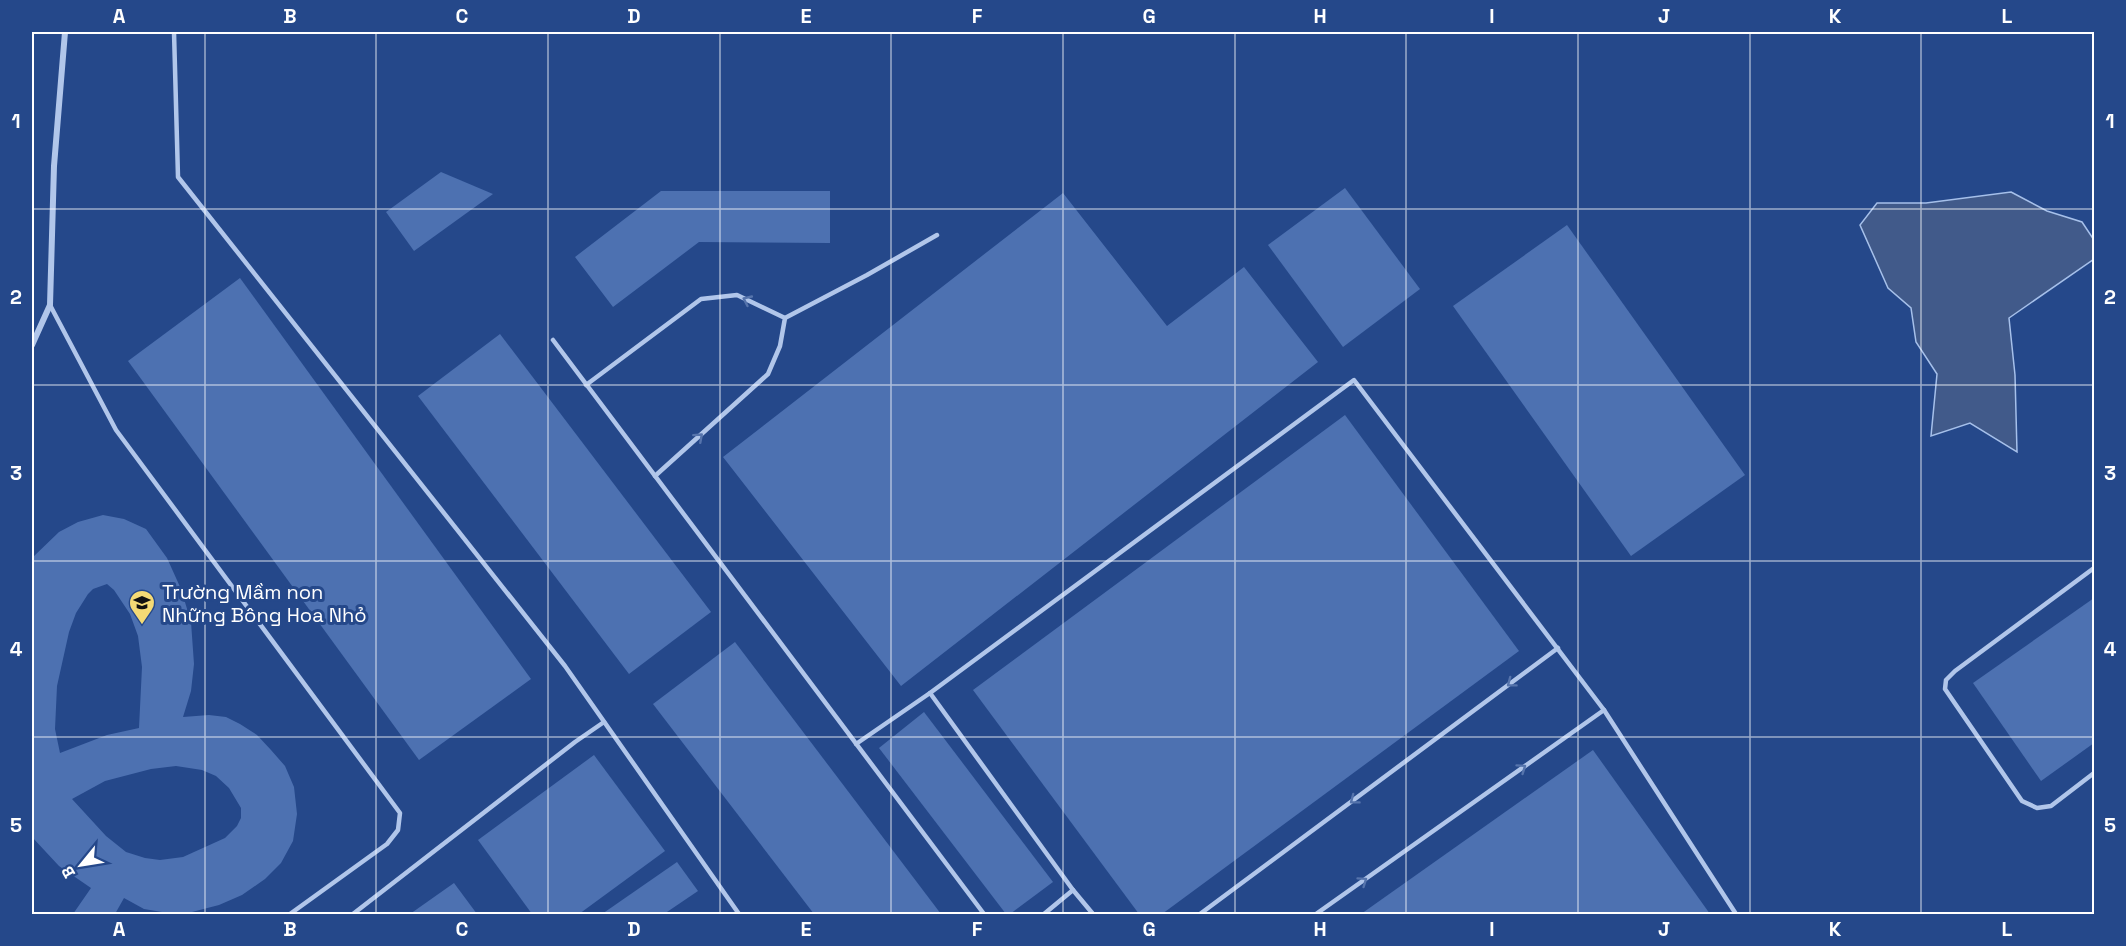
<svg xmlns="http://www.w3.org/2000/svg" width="2126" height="946" viewBox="0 0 2126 946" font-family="'Space Grotesk',sans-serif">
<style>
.water{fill:#415a8a;stroke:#a6c0ea;stroke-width:1.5}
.building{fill:#4d71b1;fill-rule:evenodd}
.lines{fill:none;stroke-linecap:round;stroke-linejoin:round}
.service{stroke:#b1c6ea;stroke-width:4.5}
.minor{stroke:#b1c6ea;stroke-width:6}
.oneway{stroke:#5674ac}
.grid{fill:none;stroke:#fff;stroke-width:1.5;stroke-opacity:0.55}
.labels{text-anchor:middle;stroke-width:6;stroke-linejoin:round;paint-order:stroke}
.poi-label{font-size:20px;fill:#fff;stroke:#25488a;text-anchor:start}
.neatline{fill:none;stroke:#fff;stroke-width:2}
.grid-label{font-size:20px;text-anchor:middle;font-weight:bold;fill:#fff}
</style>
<rect width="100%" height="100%" fill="#25488a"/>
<path class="water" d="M2011,192L2047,211L2082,222L2094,240V259L2009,318L2015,375L2017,452L1970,423L1931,436L1937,374L1916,342L1911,308L1888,288L1860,225L1877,203H1926Z"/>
<g class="building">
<path d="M441,172L493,194L414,251L386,212Z"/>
<path d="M1345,188L1420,289L1343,347L1268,245Z"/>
<path d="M661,191H830V243L699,242L613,307L575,257Z"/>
<path d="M1063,193L1167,326L1244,267L1318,362L901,686L723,457Z"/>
<path d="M1567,225L1745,475L1631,556L1453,306Z"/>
<path d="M240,278L531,679L419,760L128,361Z"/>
<path d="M500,334L711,612L629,674L418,396Z"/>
<path d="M1345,415L1519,651L1162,914H1139L973,690Z"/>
<path d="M103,515L124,519L146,529L167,558L181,589L191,622L194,664L191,691L183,717L209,715L226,717L240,724L257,735L271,750L285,766L294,787L297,814L293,841L281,863L265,879L242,895L219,905L192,912L168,913L144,909L124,898L115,914H73L91,888L59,866L32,837V558L59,532L78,522ZM107,584L114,590L130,614L138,636L142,667L139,728L107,735L60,753L55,729L57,686L69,632L76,613L88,594L93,589ZM176,766L202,770L216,776L229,788L241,808V818L237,826L225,838L183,857L160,860L145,858L126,852L106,836L72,799L105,781L151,769Z"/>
<path d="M2094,598V743L2041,781L1973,683Z"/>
<path d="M735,642L941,914H814L653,704Z"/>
<path d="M924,712L1053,882L1010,914H1006L879,748Z"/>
<path d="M1593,750L1710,914H1361Z"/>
<path d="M594,755L665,851L579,914H532L478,840Z"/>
<path d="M677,862L698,891L664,914H602Z"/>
<path d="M454,883L477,914H410Z"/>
</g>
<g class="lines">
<g class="service">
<path d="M174,32L178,177L565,666L739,914"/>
<path d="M50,305L116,430L400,813L398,830L387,844L290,914"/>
<path d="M785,318L867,275L937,235"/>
<path d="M553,340L984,914"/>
<path d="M586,385L701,299L737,295L785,318L780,346L768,374L655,476"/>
<path d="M2094,568L1955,671L1946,680L1945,689L2022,801L2037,808L2051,806L2094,773"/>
<path d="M856,744L930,693"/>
<path d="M1073,890L930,693L1354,380L1604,710L1736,914"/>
<path d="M353,914L575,742L604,722"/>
<path d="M1044,914L1073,890L1093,914"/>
<path d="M1200,914L1558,648"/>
<path d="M1316,914L1604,710"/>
</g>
<path class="minor" d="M32,345L50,305L54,166L65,32"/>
</g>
<defs><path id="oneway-chevron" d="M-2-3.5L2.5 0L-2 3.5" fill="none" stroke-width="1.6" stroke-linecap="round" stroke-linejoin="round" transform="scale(1.5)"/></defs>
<g class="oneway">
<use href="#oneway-chevron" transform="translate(747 300) rotate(-155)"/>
<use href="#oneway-chevron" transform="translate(699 437) rotate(-42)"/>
<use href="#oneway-chevron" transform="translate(1511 683) rotate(143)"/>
<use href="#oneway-chevron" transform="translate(1522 768) rotate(-35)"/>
<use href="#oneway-chevron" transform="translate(1354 800) rotate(143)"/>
<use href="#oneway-chevron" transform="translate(1363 881) rotate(-35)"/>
</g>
<path class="grid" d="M205,32V914M376,32V914M548,32V914M720,32V914M891,32V914M1063,32V914M1235,32V914M1406,32V914M1578,32V914M1750,32V914M1921,32V914M32,209H2094M32,385H2094M32,561H2094M32,737H2094"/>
<defs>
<symbol id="school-pin" viewBox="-11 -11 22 30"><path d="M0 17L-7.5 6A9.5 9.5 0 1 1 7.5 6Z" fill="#f4da75" stroke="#25488a"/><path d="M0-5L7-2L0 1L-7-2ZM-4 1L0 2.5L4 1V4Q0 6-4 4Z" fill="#111"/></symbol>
</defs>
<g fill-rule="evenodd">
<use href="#school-pin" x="127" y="588" width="30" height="40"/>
</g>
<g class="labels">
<g class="poi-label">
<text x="162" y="599">Trường Mầm non<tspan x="162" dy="23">Những Bông Hoa Nhỏ</tspan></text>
</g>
</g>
<rect width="2126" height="946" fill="none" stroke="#25488a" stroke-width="66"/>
<g transform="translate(81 865) rotate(240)" stroke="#25488a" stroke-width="4.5" paint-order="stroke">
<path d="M0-4.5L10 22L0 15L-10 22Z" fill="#ffffff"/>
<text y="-9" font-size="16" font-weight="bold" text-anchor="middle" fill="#ffffff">B</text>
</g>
<rect x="33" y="33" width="2060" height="880" class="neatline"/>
<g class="grid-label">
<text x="119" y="23">A</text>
<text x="290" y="23">B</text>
<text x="462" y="23">C</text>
<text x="634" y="23">D</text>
<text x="806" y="23">E</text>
<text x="977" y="23">F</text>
<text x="1149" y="23">G</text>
<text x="1320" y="23">H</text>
<text x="1492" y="23">I</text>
<text x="1664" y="23">J</text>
<text x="1835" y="23">K</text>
<text x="2007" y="23">L</text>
<text x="16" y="128">1</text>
<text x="2110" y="128">1</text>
<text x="16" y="304">2</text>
<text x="2110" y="304">2</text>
<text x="16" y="480">3</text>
<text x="2110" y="480">3</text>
<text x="16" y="656">4</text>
<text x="2110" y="656">4</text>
<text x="16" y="832">5</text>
<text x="2110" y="832">5</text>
<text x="119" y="936">A</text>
<text x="290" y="936">B</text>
<text x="462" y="936">C</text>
<text x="634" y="936">D</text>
<text x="806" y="936">E</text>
<text x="977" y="936">F</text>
<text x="1149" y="936">G</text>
<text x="1320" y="936">H</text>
<text x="1492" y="936">I</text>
<text x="1664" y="936">J</text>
<text x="1835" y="936">K</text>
<text x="2007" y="936">L</text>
</g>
</svg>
